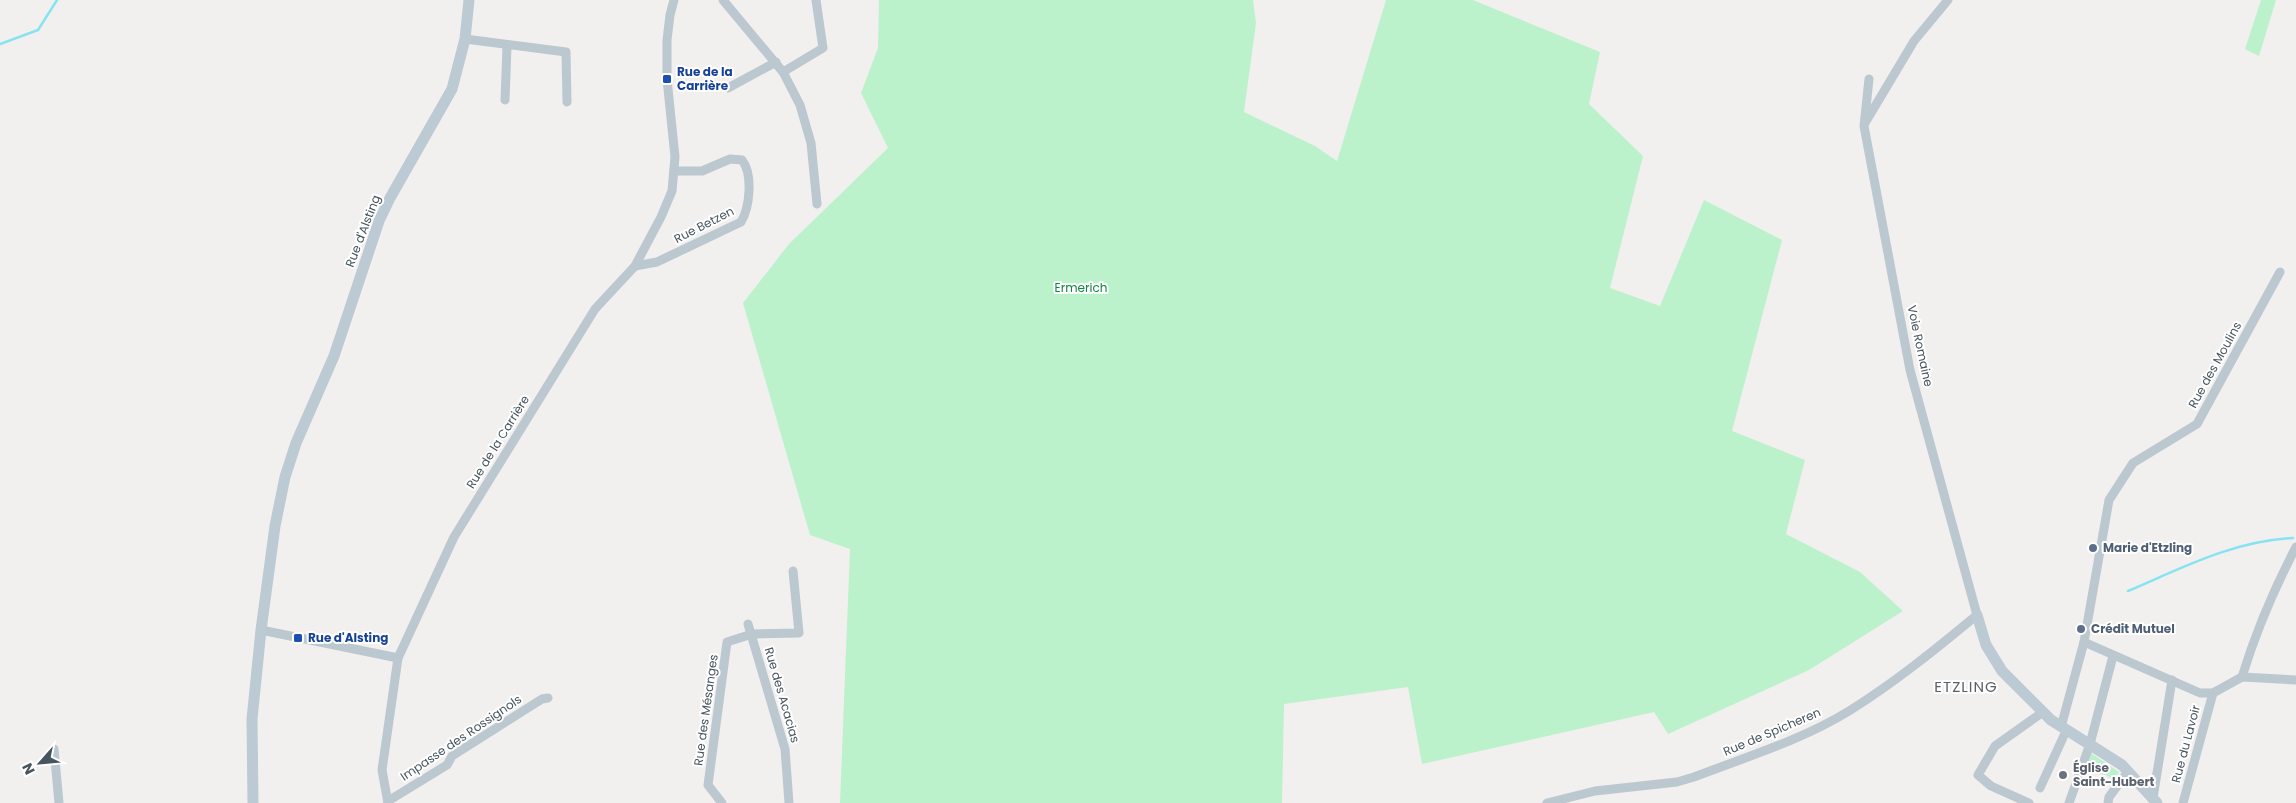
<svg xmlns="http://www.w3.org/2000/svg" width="2296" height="803" viewBox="0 0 2296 803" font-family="Poppins,sans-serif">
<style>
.green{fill:#bbf2cc}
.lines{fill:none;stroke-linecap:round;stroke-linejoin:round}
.stream{stroke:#86e4f1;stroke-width:2.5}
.street{stroke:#bcc8cf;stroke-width:9}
.secondary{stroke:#bccad4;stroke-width:11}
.transit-dot{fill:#1a4fb4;stroke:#fff;stroke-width:2}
.service-dot{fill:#5c6f8a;stroke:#fff;stroke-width:2}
.worship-dot{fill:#6b7280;stroke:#fff;stroke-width:2}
.labels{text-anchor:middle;stroke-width:4;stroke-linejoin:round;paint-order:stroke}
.transit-label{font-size:12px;font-weight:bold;fill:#164399;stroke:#fff;text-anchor:start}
.street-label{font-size:12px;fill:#46555e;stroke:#fff}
.park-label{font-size:12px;fill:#128441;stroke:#fff}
.service-label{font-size:12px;font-weight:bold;fill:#4e5e75;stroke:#fff;text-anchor:start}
.worship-label{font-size:12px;font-weight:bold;fill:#5b616d;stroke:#fff;text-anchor:start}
.quarter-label{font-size:15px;letter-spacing:1px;fill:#5b6065;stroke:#fff}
</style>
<rect width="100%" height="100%" fill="#f2efef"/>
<g class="green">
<path d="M879,0H1253L1256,23L1244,112L1315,146L1337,161L1386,0H1473L1600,52L1589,104L1643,156L1610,288L1660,306L1704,200L1782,240L1732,431L1805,460L1786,534L1860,572L1903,611L1809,670L1668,734L1654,712L1422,764L1408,687L1284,704L1282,803H840L850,549L810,535L743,303L789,244L888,148L861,93L878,48Z"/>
<path d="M2261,0H2276L2259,56L2245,49Z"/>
<path d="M2091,753L2119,772L2114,780L2106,775L2087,772Z"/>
</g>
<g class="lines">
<g class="stream">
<path d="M0,44L38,30L57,0"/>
<path d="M2128,591C2182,568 2233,541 2293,538"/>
</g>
<g class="street">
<path d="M723,0L783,72L800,105L811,143L817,204"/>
<path d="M465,39L566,52L567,102"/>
<path d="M783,72L823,48L816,0"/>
<path d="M728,88L776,62"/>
<path d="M505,100L507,46"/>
<path d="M1865,123L1914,41L1948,0"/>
<path d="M635,266L657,262L741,222C750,207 753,174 742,160L730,159L702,171H674"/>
<path d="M748,624L785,749L789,803"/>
<path d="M261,630L398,658L454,537L595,309L635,266L661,217L672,191L675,157L667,79V40L670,15L674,0"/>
<path d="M2084,642L2200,693H2213L2242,677C2256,631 2274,589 2296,547"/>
<path d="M2242,677L2296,680"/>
<path d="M2061,727L2084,642L2109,500L2133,463L2197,424L2280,272"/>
<path d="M54,749L59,803"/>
<path d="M2040,788L2066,731"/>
<path d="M2153,798L2172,680"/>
<path d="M388,801L447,765L452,756L542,699L548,698"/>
<path d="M388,803L382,770L398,658"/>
<path d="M722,803L708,785L727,642L752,634L799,633L793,571"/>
<path d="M1547,803L1595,791L1677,782L1694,777C1746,757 1802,740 1849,711C1894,683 1936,649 1977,615L1910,370L1864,126L1869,79"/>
<path d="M2029,803L1991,786L1978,775L1995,746L2043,712"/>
<path d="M2069,803L2090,744L2113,656"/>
<path d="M2108,803L2109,797L2127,773"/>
<path d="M2183,803L2213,693"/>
</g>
<g class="secondary">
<path d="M1977,615L1986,645L2002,671L2051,720L2122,765L2157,803"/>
<path d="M253,803L252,719L261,630L275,526L285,477L296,443L334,356L379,221L390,198L452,89L465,39L469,0"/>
</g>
</g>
<g class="transit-dot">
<rect x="662" y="74" width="10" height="10" rx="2.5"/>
<rect x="293" y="633" width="10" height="10" rx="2.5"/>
</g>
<g class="service-dot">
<circle cx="2093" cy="548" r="5"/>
<circle cx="2081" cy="629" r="5"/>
</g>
<circle class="worship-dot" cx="2063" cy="775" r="5"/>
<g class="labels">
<g class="transit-label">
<text x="677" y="76">Rue de la<tspan x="677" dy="14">Carrière</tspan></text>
<text x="308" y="642">Rue d'Alsting</text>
</g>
<g class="street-label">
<text transform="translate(704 225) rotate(-27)" y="4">Rue Betzen</text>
<text transform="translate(363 231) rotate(-69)" y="4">Rue d'Alsting</text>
<text transform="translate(1920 346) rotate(78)" y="4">Voie Romaine</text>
<text transform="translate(2215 365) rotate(-61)" y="4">Rue des Moulins</text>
<text transform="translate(498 442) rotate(-58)" y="4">Rue de la Carrière</text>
<text transform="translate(782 695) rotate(74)" y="4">Rue des Acacias</text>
<text transform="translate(706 710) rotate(-82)" y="4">Rue des Mésanges</text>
<text transform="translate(1772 732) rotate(-23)" y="4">Rue de Spicheren</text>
<text transform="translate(461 738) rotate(-34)" y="4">Impasse des Rossignols</text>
<text transform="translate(2186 744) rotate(-75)" y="4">Rue du Lavoir</text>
</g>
<g class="park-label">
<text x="1081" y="292">Ermerich</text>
</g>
<g class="service-label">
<text x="2103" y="552">Marie d'Etzling</text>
<text x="2091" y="633">Crédit Mutuel</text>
</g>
<g class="worship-label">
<text x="2073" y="772">Église<tspan x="2073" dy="14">Saint-Hubert</tspan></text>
</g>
<g class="quarter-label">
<text x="1966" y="692">ETZLING</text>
</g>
</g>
<g transform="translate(40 763) rotate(243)" stroke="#ffffff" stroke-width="4" paint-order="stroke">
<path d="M0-4L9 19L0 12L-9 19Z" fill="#46555e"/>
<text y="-8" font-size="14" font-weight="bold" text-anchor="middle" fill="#46555e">N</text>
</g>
</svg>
